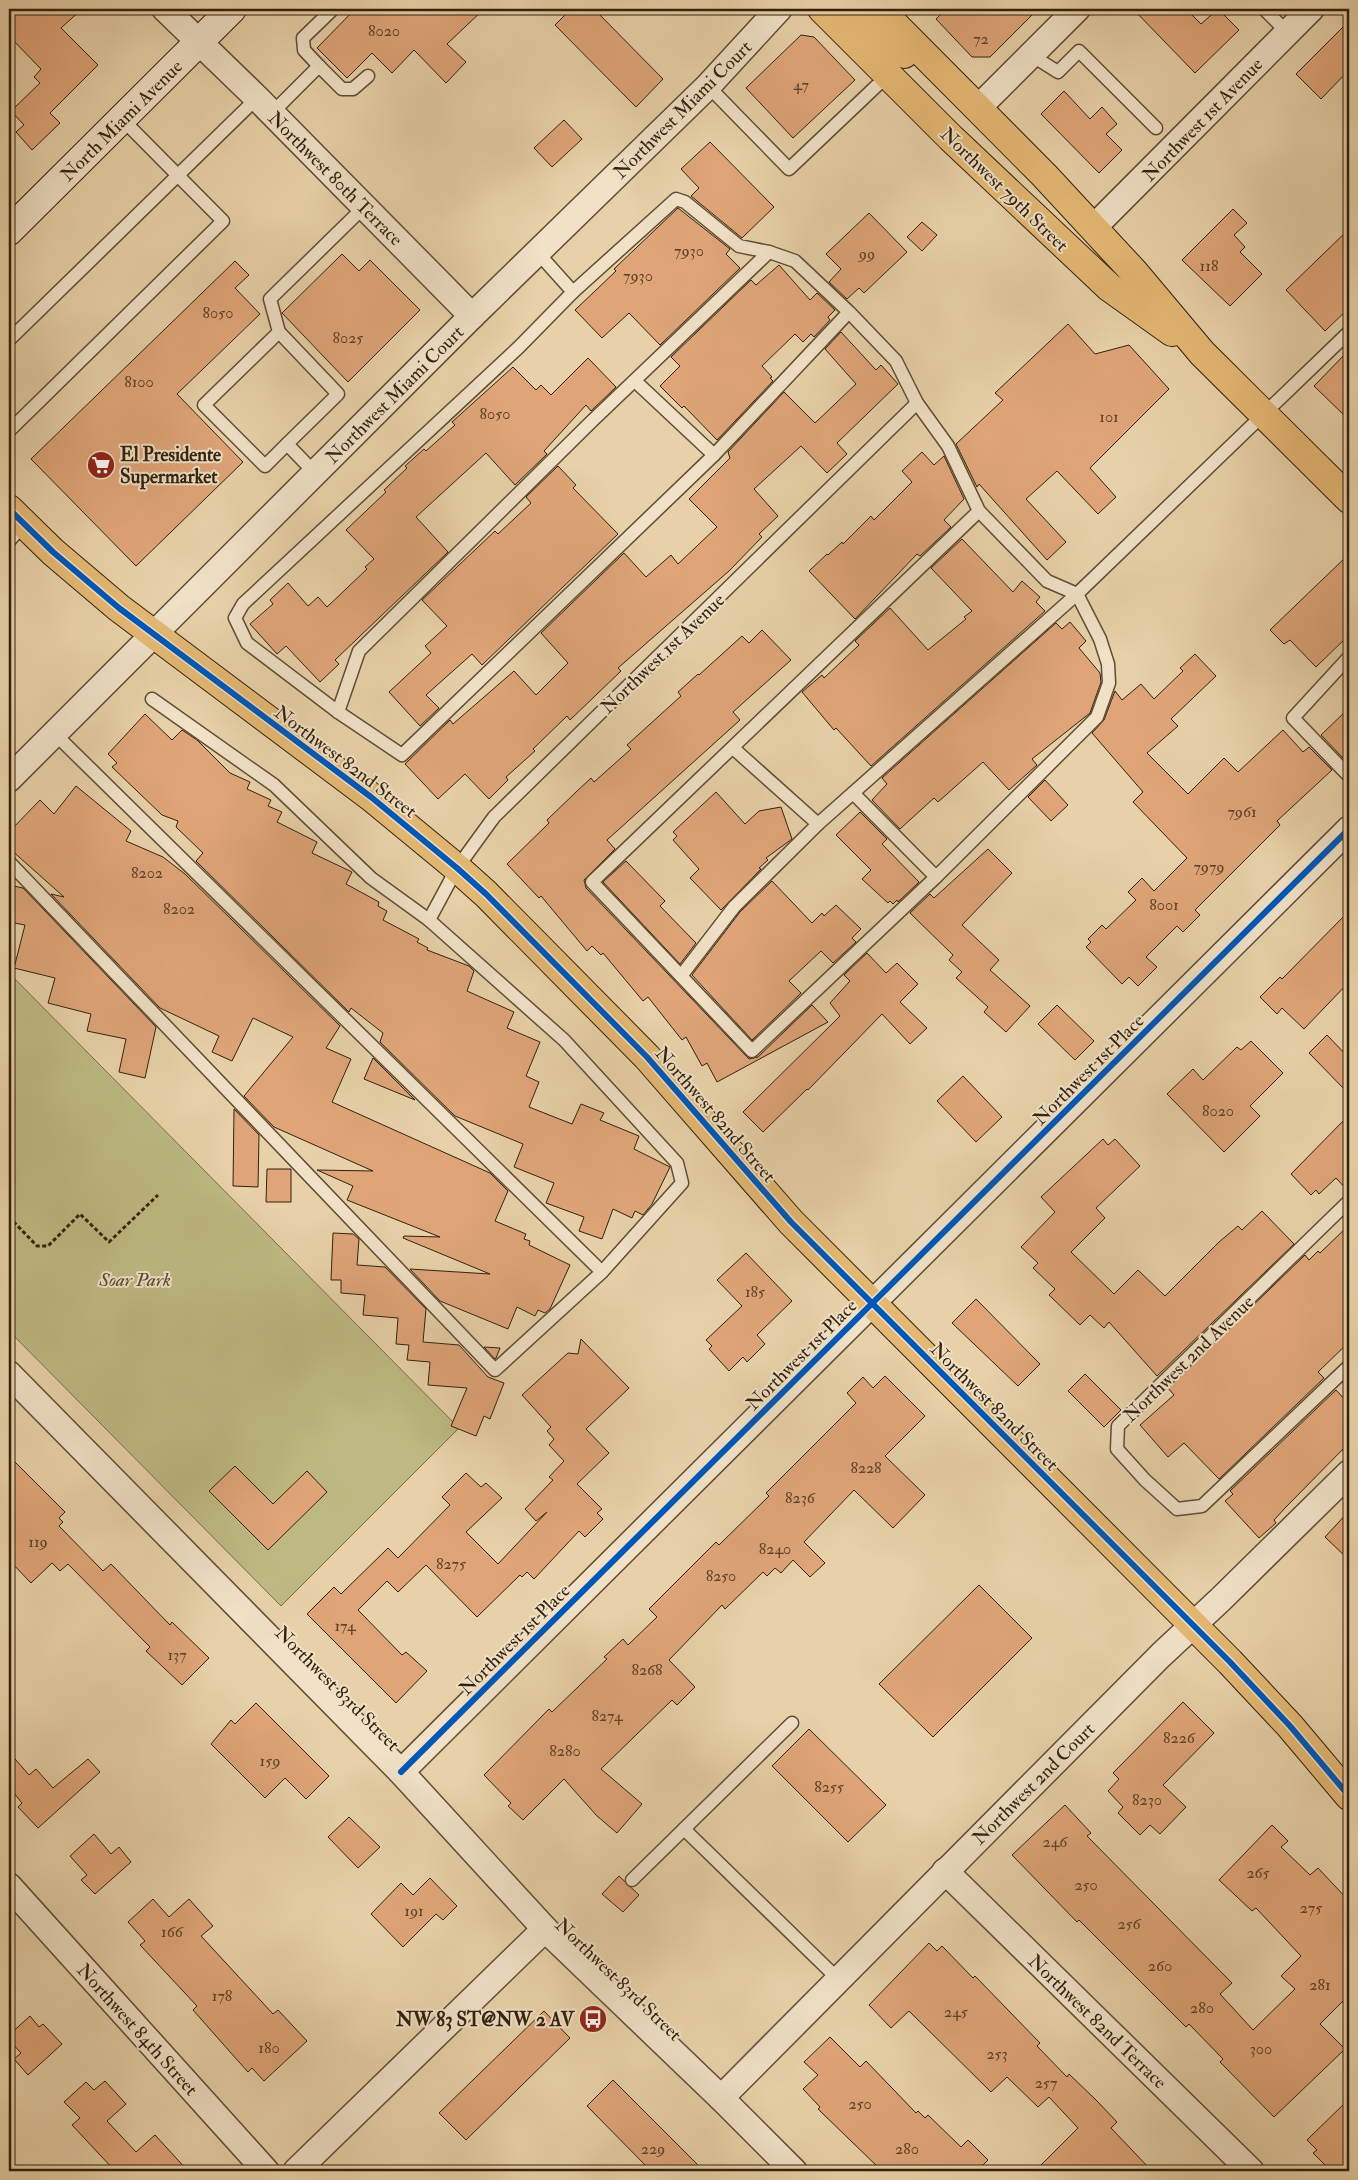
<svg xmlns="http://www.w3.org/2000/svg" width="1358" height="2180" viewBox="0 0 1358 2180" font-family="'IM FELL Double Pica',serif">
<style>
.green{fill:#beb982;stroke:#786d48}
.building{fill:#dfa579;stroke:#32210d}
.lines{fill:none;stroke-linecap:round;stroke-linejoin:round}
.service-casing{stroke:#604d34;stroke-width:15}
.minor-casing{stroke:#604d34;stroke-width:28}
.secondary-casing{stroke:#32210d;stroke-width:30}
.primary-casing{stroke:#32210d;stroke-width:30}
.path{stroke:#32210d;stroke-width:3;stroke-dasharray:4 2.5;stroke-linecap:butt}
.service{stroke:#f0e1c7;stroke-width:12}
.minor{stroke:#f0e1c7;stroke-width:25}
.secondary{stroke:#f0e1c7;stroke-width:28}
.primary{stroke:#e4b874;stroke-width:28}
.cycleway-casing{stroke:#f0e1c7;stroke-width:9}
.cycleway{stroke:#0057b8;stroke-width:6}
.labels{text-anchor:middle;stroke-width:4;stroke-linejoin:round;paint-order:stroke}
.number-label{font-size:16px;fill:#5d4228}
.street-label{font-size:19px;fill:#32210d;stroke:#f0e1c7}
.poi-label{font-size:19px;font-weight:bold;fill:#32210d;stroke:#f0e1c7;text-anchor:start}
.park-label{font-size:19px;font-style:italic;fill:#55472a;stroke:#f0e1c7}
</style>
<rect width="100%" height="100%" fill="#e8d1a9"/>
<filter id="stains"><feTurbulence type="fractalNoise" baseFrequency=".004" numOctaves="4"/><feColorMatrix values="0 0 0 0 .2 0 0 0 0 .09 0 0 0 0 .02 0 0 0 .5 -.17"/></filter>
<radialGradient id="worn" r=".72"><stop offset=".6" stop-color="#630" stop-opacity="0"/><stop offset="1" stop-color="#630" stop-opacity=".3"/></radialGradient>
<path class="green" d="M9,973L459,1428L281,1606L9,1331Z"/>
<g class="building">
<path d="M9,9H82L61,28L98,65L50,113L60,123L32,150L16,132L24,125L11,111L40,83L34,77L41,69L9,36Z"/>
<path d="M355,9H484L447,44L466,62L446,83L414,50L392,73L372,53L347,78L317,48Z"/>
<path d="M571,9H594L663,79L636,107L555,25Z"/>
<path d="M946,9H1038L990,57H972L936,19Z"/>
<path d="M1133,9H1186L1201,24L1218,9L1239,30L1195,73Z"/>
<path d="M1349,21V70L1321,99L1296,74Z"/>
<path d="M801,35L814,37L855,80L793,138L746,88Z"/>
<path d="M1064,91L1090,119L1102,107L1117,124L1106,134L1122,150L1099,173L1041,114Z"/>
<path d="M564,120L582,139L552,167L534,148Z"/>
<path d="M710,142L774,207L742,238L691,196L699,188L681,169Z"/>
<path d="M678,208L730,249L726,254L740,268L660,345L629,313L602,338L575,310L616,271L614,269Z"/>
<path d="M1233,209L1247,223L1234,235L1245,247L1240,252L1262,274L1230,306L1182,260Z"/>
<path d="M869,213L907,252L864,293L859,288L847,299L829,282L841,269L826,254Z"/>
<path d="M922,222L937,235L922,251L907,237Z"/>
<path d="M1349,229V308L1325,331L1286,290Z"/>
<path d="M342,254L359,271L370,260L420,310L348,382L282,313Z"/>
<path d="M235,261L249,275L235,288L260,314L177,394L243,462L136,566L31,459Z"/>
<path d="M779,265L810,300L817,293L835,310L828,317L830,320L814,337L811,334L803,342L795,334L762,366L772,377L770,378L773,381L717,440L684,406L682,408L660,386L680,366L671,357L751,280L756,285Z"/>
<path d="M1068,324L1095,354L1129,345L1169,389L1090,468L1116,497L1098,514L1057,471L1026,499L1066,542L1047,560L979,484L977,487L956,444L1003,400L995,393Z"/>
<path d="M841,332L876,370L881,365L898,384L837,443L847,454L827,473L801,446L754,489L778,516L759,534L762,537L729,571L618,668L621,671L570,720L567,716L533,749L535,751L506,777L508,780L489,799L465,774L438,799L405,764L450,720L453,724L514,671L536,695L568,663L541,633L624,553L646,577L671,555L678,564L717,527L689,499L730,458L728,452L784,392L815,423L856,384L825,349Z"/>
<path d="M1349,350V420L1314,386Z"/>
<path d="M588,358L616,387L591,411L586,405L544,451L547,454L515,485L486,453L416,517L448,552L335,660L339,664L320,682L286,646L277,654L250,624L273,604L270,600L288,583L308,606L318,597L327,607L367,569L365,567L374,559L346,530L386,492L384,490L407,468L405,466L424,449L426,451L455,425L452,422L513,367L536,390L541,385L551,395Z"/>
<path d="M922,452L934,465L944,456L964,499L944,520L951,527L920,556L917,554L855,619L809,571L827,554L828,555L842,542L843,544L871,516L874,520L912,482L902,471Z"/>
<path d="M558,466L576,485L573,488L618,534L482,665L472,654L426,695L439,708L420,726L389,692L431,653L425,646L447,626L422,600L495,531L498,534L531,503L526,497Z"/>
<path d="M962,539L1013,592L1022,581L1040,597L1036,602L1045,611L871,766L836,728L834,730L802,692L822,675L824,678L859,645L855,641L890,608L928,650L966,619L964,617L972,611L931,568Z"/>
<path d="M1349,554V635L1316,667L1290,640L1284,644L1270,630Z"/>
<path d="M1070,622L1086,641L1079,648L1100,673L1101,682L1090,713L1032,759L1037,765L1009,790L983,762L938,802L934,798L900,829L872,800L887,784L882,778L1056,623L1062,629Z"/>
<path d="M762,630L791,660L733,712L740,720L607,840L615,849L584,880L586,888L749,1059L758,1057L812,1005L828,1022L717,1082L707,1063L702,1066L686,1037L682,1040L648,997L643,1001L603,953L601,955L592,946L587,951L541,896L539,898L507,864L549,823L547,820L576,792L591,778L594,782L631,749L627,745L681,696L678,692L698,674L699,675L742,636L749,643Z"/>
<path d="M1195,654L1216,676L1171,719L1178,726L1147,753L1188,794L1224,758L1238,772L1283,730L1303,752L1309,747L1332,770L1277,821L1280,825L1195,910L1200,915L1183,932L1177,926L1146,957L1157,967L1138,986L1129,977L1122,984L1086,947L1091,942L1088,939L1102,925L1106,929L1136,900L1128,892L1142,878L1154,891L1187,858L1133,802L1143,792L1092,733L1104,720L1115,691L1122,700L1141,684L1154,699L1183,671L1180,668Z"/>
<path d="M1349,708V754L1344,759L1321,735Z"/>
<path d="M145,714L172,740L182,730L197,740L230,773L250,782L247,789L271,800L268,806L282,812L277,822L317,842L312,853L352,872L346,884L379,902L378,906L387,911L383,920L419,939L417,942L428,948L427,950L469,966L474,971L467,991L514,1012L507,1028L540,1042L526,1076L539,1082L529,1107L572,1124L581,1104L604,1113L600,1120L639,1136L634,1149L670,1167L652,1204L643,1215L635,1211L632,1218L613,1209L602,1239L579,1231L584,1217L546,1203L554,1183L514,1167L523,1144L455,1116L380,1042L383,1033L351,1008L349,1012L196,861L203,853L176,827L178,821L162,815L112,767L117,763L108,754Z"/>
<path d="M1045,780L1068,805L1051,821L1028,797Z"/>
<path d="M76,786L131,831L126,841L163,857L185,874L340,1026L326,1048L351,1059L332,1102L490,1173L508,1191L495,1221L526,1234L524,1239L530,1241L529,1245L570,1265L550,1309L545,1313L538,1310L535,1316L517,1307L508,1329L440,1301L410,1269L490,1274L403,1238L404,1236L440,1237L347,1200L353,1186L317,1170L373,1171L274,1127L244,1096L293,1037L253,1018L232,1061L212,1052L219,1036L160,1008L51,894L64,897L9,848V832L40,800L54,814Z"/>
<path d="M716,792L745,824L759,811L781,807L792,839L766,858L768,860L759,868L761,869L721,910L690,878L699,869L673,840L677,836L673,832Z"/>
<path d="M860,812L887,839L882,844L919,882L898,902L897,900L893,904L890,901L888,903L862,879L871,870L836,835Z"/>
<path d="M988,849L1012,873L962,925L999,960L990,970L1030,1006L1006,1032L984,1012L988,1007L956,978L962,972L949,960L953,955L910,913L930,894L934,898Z"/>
<path d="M626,861L665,901L660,906L696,943L680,964L603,882Z"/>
<path d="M772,881L812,923L822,913L824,916L836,905L861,929L852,938L856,942L833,963L821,951L789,981L801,993L752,1040L692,975L740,912Z"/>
<path d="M9,885L23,888L156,1027L145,1078L119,1072L126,1039L87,1031L91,1014L48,1003L55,978L14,968L25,925L9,922Z"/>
<path d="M1349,911V982L1304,1029L1282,1008L1277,1014L1260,997L1280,977L1282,979Z"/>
<path d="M867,953L886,973L897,963L918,984L900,1002L927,1028L910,1044L882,1014L808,1090L807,1089L763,1132L743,1112L840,1016L830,1003L850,981L844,975Z"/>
<path d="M1057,1005L1094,1041L1075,1060L1038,1024Z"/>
<path d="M1327,1035L1349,1058V1094L1309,1053Z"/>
<path d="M1251,1041L1283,1073L1250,1106L1260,1116L1224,1152L1167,1094L1193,1069L1203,1080L1237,1047L1241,1050Z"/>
<path d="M373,1058L415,1100L364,1079Z"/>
<path d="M963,1076L1002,1117L976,1142L937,1101Z"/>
<path d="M234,1109L259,1135L258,1187L233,1186Z"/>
<path d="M1349,1115V1192L1336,1178L1319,1194L1316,1190L1311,1195L1291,1174Z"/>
<path d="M1103,1139L1108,1145L1115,1139L1140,1166L1096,1208L1105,1218L1071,1252L1114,1294L1138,1270L1165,1296L1219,1242L1238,1226L1242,1230L1262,1211L1294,1244L1157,1376L1109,1322L1104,1328L1090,1315L1080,1325L1049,1295L1055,1289L1033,1268L1038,1263L1021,1247L1055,1212L1041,1197Z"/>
<path d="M267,1169H291V1202H266Z"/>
<path d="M1349,1225V1342L1318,1372L1324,1378L1219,1479L1184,1443L1168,1457L1140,1425L1174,1395L1168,1388L1305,1255L1309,1260L1318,1251L1320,1253Z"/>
<path d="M333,1233L353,1234L359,1239L357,1265L385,1267L426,1309L423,1342L459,1345L488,1377L504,1383L490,1419L484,1416L476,1436L451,1426L467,1388L428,1385L430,1362L407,1360L409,1345L396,1344L398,1318L363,1315L365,1295L341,1293V1280H331Z"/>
<path d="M746,1253L792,1301L757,1335L765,1344L747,1362L743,1357L729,1371L709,1349L712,1346L706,1340L742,1306L717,1280Z"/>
<path d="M976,1299L1040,1364L1018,1386L952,1323Z"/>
<path d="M581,1339L629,1388L586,1429L609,1453L577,1484L602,1509L597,1513L603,1519L585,1537L579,1531L534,1579L527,1572L522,1577L520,1575L477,1617L426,1565L398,1592L387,1581L358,1610L402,1655L406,1652L427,1671L396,1703L307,1614L334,1587L341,1594L388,1548L398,1558L450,1505L442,1497L466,1473L481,1487L486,1483L502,1498L466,1532L498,1564L547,1512L536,1521L525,1509L553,1480L549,1477L564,1461L549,1445L554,1439L547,1431L551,1427L522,1395L568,1353L578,1354Z"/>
<path d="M484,1347L500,1348L496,1358L495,1359Z"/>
<path d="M1085,1374L1121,1410L1104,1427L1068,1391Z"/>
<path d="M885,1376L925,1416L885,1456L925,1495L893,1528L854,1490L804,1542L825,1563L810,1577L793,1560L781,1573L775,1568L767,1576L763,1572L725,1609L722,1605L669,1660L695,1687L677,1705L672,1700L601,1769L642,1804L617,1833L597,1816L564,1779L523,1820L508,1806L511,1803L484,1775L549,1709L552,1712L607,1659L604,1657L623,1639L628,1645L657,1617L649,1609L716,1542L719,1545L769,1496L766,1493L856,1403L847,1393L863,1377L873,1388Z"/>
<path d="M1336,1390L1349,1404V1443L1286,1507L1274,1520L1276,1523L1259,1538L1225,1501L1233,1494L1230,1491Z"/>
<path d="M9,1456L65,1512L59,1518L63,1522L59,1526L103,1571L111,1564L170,1625L172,1622L209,1658L182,1685L146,1651L150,1647L68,1564L60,1571L52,1563L31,1583L9,1560Z"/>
<path d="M235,1466L273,1504L307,1471L327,1492L268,1550L209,1491Z"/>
<path d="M1349,1511V1560L1325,1537Z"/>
<path d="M979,1585L1032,1638L933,1737L879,1684Z"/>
<path d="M1183,1702L1214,1733L1163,1785L1186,1807L1160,1834L1150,1825L1140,1835L1118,1813L1123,1807L1108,1791L1119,1779L1113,1773Z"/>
<path d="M256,1703L329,1776L306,1799L285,1778L265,1798L211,1744L231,1720L235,1724Z"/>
<path d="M809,1729L886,1805L848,1842L772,1766Z"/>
<path d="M9,1752L29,1775L36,1769L53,1788L88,1759L100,1772L38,1828L18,1807L22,1803L9,1787Z"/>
<path d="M1065,1805L1091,1833L1087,1836L1232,1983L1220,1994L1253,2030L1295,1989L1281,1976L1301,1956L1256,1908L1252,1911L1219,1880L1272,1825L1288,1841L1281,1847L1310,1875L1318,1868L1349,1901V1995L1320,2024L1345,2049L1274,2117L1220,2062L1223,2059L1189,2024L1186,2027L1079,1920L1077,1922L1012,1855Z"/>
<path d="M349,1817L380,1847L358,1868L328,1837Z"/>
<path d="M94,1834L111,1854L119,1847L131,1862L95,1894L81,1880L87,1875L70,1856Z"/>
<path d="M619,1876L639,1895L623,1912L602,1894Z"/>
<path d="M430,1878L457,1906L443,1920L436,1914L403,1947L371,1914L401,1883L413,1895Z"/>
<path d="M153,1899L169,1917L189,1899L213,1926L201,1936L273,2014L278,2010L307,2041L264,2081L252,2068L248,2072L231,2053L193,2010L197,2006L140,1945L145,1941L128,1922Z"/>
<path d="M929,1943L937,1951L942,1946L973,1978L975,1976L1040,2043L1037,2046L1067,2077L1069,2074L1096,2100L1117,2122L1111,2128L1152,2171H1035L1078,2128L1049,2097L1038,2107L1007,2077L991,2092L909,2011L891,2028L869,2005Z"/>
<path d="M544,2011L570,2038L466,2140L439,2113Z"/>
<path d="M30,2016L39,2027L43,2024L62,2044L28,2075L14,2059L21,2053L9,2040V2035Z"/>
<path d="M830,2037L860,2067L866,2061L916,2113L918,2111L925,2118L928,2115L961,2147L968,2140L988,2160L977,2171H882L818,2109L820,2107L803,2089L818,2075L804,2062Z"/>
<path d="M613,2080L704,2171H651L587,2106Z"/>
<path d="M105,2081L126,2104L107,2121L136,2152L155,2135L188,2171H115L72,2125L80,2118L64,2102L86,2082L94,2090Z"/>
<path d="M1349,2099V2171H1331L1313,2153L1317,2150L1307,2140Z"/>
</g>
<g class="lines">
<defs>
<g id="service">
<path d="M1264,9L1287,32"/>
<path d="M1031,55L1058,72L1079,51L1156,128"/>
<path d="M319,66L342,89H353L368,76"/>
<path d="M708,86L789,169L888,75"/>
<path d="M272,113L319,66L304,50L303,38L333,9"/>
<path d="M538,253L573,292"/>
<path d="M849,312L714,455L402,755L338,712L247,643L235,618L243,604L519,347L573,292L676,199L685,202L739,246L769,252L795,261L849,312L896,361L917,403L948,446L979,511L1047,581L1077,594L1100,639L1108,664L1109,683L1097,717L936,877L752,1051L592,882L979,511"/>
<path d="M279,332L338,394L287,444"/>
<path d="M9,340L257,98"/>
<path d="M635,381L714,455"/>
<path d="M9,431L223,221L122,119"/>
<path d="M315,473L287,444L265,466L204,405L279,332L270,299L364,207"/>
<path d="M9,541L24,524"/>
<path d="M1349,657L1293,718L1349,776"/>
<path d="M338,712L359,651L591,422L769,252"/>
<path d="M54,733L602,1272"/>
<path d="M733,748L818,824"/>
<path d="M853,793L936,877"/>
<path d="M9,862L495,1370L602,1272L682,1183L677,1163L564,1040L429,920L371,878L274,785L152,699"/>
<path d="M429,920L457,868L494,817L917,403"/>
<path d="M681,976L734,907L818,824L1077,594L1349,332"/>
<path d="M1349,1201L1118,1426L1117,1449L1145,1480L1177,1509L1202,1506L1349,1366"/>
<path d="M684,1829L838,1979"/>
<path d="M632,1880L792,1723"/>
</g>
<g id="minor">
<path d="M165,9L257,98L472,316"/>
<path d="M978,108L1077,9"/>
<path d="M1093,228L1311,9"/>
<path d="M9,779L472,316L708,86L779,9"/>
<path d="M9,1374L401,1772L545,1929L721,2098L794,2171"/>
<path d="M401,1772L1349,829"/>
<path d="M945,1871L1251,2171"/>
<path d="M9,1886L266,2171"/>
<path d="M721,2098L1161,1655L1221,1599L1349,1473"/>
<path d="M296,2171L545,1929"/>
</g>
<path id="secondary" d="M9,231L232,9"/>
<g id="primary">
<path d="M822,9L951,138L1109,287L1172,332"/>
<path d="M843,9L904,54"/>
<path d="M879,9L1044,175L1134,272L1202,353L1349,499"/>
<path d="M9,509L53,552L119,608L371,797L457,868L486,894L647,1057L791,1222L1230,1662L1290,1726L1349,1796"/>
</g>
</defs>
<use href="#service" class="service-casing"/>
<use href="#minor" class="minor-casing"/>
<use href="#secondary" class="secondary-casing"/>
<use href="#primary" class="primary-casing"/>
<path class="path" d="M9,1217L37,1246H48L80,1214L109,1242L158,1195"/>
<use href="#service" class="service"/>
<use href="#minor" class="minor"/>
<use href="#secondary" class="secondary"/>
<use href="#primary" class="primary"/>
<defs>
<g id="cycleway">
<path d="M9,509L53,552L119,608L371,797L457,868L486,894L647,1057L791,1222L1230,1662L1290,1726L1349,1796"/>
<path d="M401,1772L1349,829"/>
</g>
</defs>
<use href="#cycleway" class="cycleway-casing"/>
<use href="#cycleway" class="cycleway"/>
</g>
<defs>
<symbol id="supermarket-disc" viewBox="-11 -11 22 22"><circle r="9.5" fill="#8f2418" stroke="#f0e1c7"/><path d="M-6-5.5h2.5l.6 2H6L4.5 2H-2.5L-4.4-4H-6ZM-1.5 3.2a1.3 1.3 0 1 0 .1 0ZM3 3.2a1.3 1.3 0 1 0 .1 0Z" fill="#fff"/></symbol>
<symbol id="bus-disc" viewBox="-11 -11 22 22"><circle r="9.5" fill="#8f2418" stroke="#f0e1c7"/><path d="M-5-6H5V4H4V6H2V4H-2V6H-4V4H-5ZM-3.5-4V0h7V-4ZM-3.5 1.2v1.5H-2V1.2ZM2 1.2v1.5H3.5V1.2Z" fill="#fff"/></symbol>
</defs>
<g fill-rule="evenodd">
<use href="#supermarket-disc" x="85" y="449" width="32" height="32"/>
<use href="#bus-disc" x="577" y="2003" width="32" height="32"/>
</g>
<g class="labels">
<g class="number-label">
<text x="384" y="36">8020</text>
<text x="981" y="44">72</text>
<text x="801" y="90">47</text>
<text x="689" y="256">7930</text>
<text x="867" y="259">99</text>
<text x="1209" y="271">118</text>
<text x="638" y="281">7930</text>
<text x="218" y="318">8050</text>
<text x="348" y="343">8025</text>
<text x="139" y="387">8100</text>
<text x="495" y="419">8050</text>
<text x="1109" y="422">101</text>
<text x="1242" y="817">7961</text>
<text x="1209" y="872">7979</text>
<text x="147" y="878">8202</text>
<text x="1164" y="910">8001</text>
<text x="179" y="914">8202</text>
<text x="1218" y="1116">8020</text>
<text x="755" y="1297">185</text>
<text x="866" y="1473">8228</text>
<text x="800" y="1503">8236</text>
<text x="38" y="1547">119</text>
<text x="775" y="1554">8240</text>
<text x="451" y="1569">8275</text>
<text x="721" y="1581">8250</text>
<text x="345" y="1631">174</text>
<text x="177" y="1660">137</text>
<text x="647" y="1675">8268</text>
<text x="607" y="1721">8274</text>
<text x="1179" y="1743">8226</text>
<text x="565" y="1756">8280</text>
<text x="270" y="1766">159</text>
<text x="829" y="1792">8255</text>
<text x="1147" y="1805">8230</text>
<text x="1055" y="1847">246</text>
<text x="1258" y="1878">265</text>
<text x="1086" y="1890">250</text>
<text x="1311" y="1913">275</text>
<text x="414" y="1916">191</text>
<text x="1129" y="1929">256</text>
<text x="172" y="1937">166</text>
<text x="1160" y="1971">260</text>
<text x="1320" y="1990">281</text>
<text x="222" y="2001">178</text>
<text x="1202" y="2013">280</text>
<text x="956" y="2017">245</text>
<text x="269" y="2053">180</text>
<text x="1261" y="2054">300</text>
<text x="997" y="2059">253</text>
<text x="1046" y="2088">257</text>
<text x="860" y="2109">250</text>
<text x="653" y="2154">229</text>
<text x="907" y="2154">280</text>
</g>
<g class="street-label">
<text transform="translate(682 109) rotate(-45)" y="7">Northwest Miami Court</text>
<text transform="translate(1202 119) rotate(-46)" y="7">Northwest 1st Avenue</text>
<text transform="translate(121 120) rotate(-45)" y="7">North Miami Avenue</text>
<text transform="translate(336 178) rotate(45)" y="7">Northwest 80th Terrace</text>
<text transform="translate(1005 189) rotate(44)" y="7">Northwest 79th Street</text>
<text transform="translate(394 394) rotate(-45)" y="7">Northwest Miami Court</text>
<text transform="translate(662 653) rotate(-44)" y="7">Northwest 1st Avenue</text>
<text transform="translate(346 761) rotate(37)" y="7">Northwest 82nd Street</text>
<text transform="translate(1088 1069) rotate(-45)" y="7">Northwest 1st Place</text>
<text transform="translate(716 1114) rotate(49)" y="7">Northwest 82nd Street</text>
<text transform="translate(801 1354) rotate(-45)" y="7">Northwest 1st Place</text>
<text transform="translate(1188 1358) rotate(-44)" y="7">Northwest 2nd Avenue</text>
<text transform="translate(995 1406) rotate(45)" y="7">Northwest 82nd Street</text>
<text transform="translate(514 1639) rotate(-45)" y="7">Northwest 1st Place</text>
<text transform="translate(338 1688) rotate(45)" y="7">Northwest 83rd Street</text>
<text transform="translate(1033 1783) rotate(-45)" y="7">Northwest 2nd Court</text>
<text transform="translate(619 1979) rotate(44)" y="7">Northwest 83rd Street</text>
<text transform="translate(1098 2021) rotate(44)" y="7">Northwest 82nd Terrace</text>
<text transform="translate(138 2029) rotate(48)" y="7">Northwest 84th Street</text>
</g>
<g class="poi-label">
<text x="120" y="461">El Presidente<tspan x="120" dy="22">Supermarket</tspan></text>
<text x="574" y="2026" text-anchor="end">NW 83 ST@NW 2 AV</text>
</g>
<g class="park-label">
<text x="135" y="1286">Soar Park</text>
</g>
</g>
<rect width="1358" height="2180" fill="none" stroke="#e8d1a9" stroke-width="30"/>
<rect x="10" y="10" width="1338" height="2160" fill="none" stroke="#32210d" stroke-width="2.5"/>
<rect x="15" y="15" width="1328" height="2150" fill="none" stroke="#32210d"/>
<rect width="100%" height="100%" filter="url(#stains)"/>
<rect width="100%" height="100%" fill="url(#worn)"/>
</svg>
